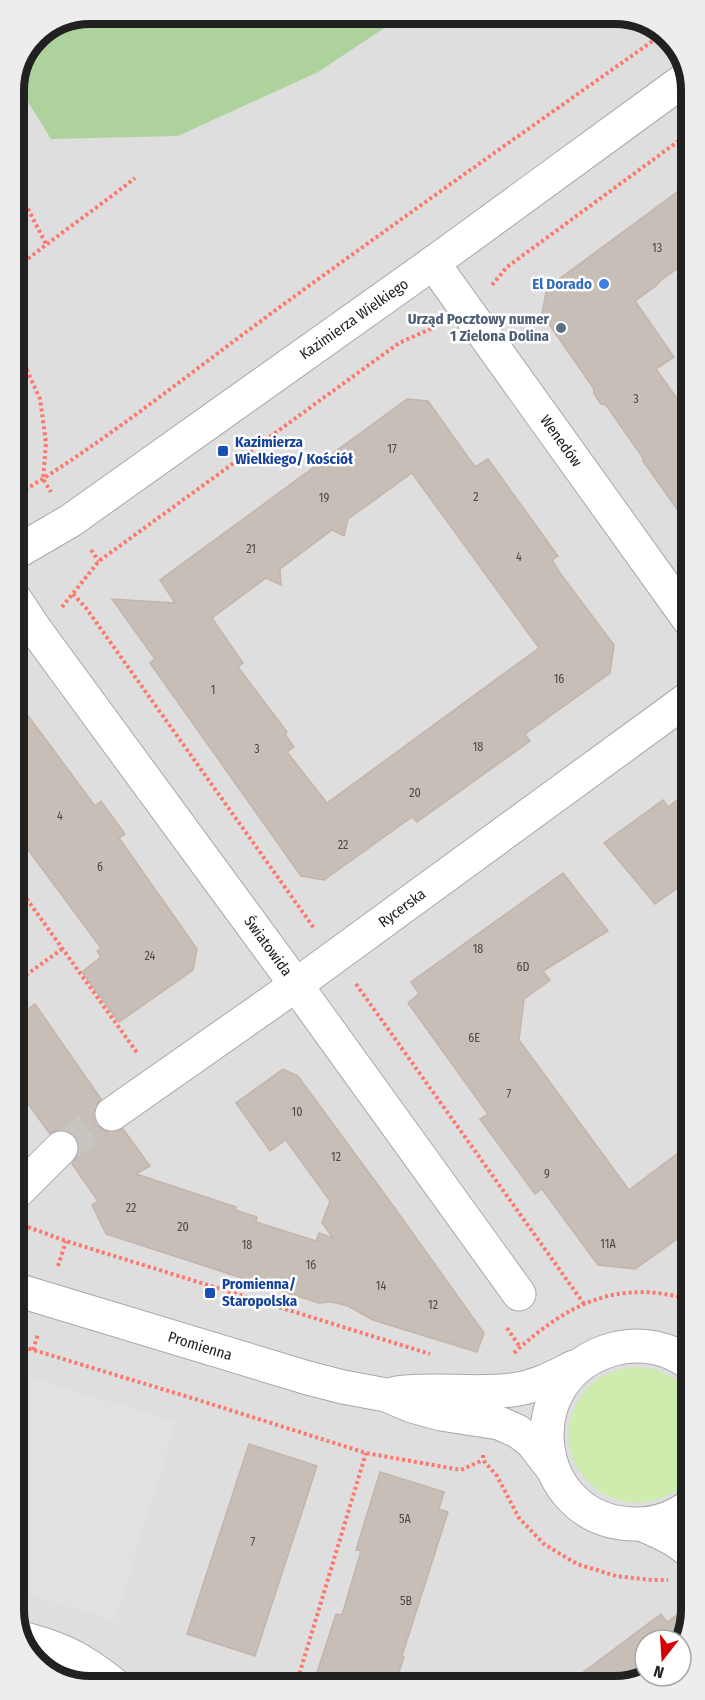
<svg xmlns="http://www.w3.org/2000/svg" width="705" height="1700" viewBox="0 0 705 1700" font-family="'Fira Sans Condensed',sans-serif">
<style>
.residential{fill:#dfdede}
.grass{fill:#ceecad}
.forest{fill:#add29c}
.parking{fill:#e1e1e1}
.building{fill:#c7beb7;stroke:#c4b4aa;stroke-width:1.5;fill-rule:evenodd}
.lines{fill:none;stroke-linecap:round;stroke-linejoin:round}
.street-tunnel{stroke:#c8c5c0;stroke-width:33;stroke-dasharray:33 16;stroke-linecap:butt}
.street-casing{stroke:#a8a8a8;stroke-width:35}
.path{stroke:#fe776d;stroke-width:4;stroke-dasharray:3 3;stroke-linecap:butt}
.street{stroke:#fff;stroke-width:33}
.shop-dot{fill:#3f7fe0;stroke:#fff;stroke-width:2}
.service-dot{fill:#5c6f8a;stroke:#fff;stroke-width:2}
.transit-dot{fill:#1a4fb4;stroke:#fff;stroke-width:2}
.labels{text-anchor:middle;stroke-width:5;stroke-linejoin:round;paint-order:stroke}
.number-label{font-size:12px;fill:#4a4846}
.shop-label{font-size:15px;font-weight:bold;fill:#366cbe;stroke:#fff;text-anchor:end}
.street-label{font-size:15px;fill:#212121;stroke:#fff}
.service-label{font-size:15px;font-weight:bold;fill:#4e5e75;stroke:#fff;text-anchor:end}
.transit-label{font-size:15px;font-weight:bold;fill:#164399;stroke:#fff;text-anchor:start}
.rim{fill:none;stroke:#212121;stroke-width:8}
</style>
<rect width="100%" height="100%" fill="#f2eee8"/>
<path class="residential" d="M90,14H621L662,29L688,66L691,1611L681,1640H645V1676L639,1683L84,1686L43,1671L17,1634L14,85L36,36Z"/>
<path class="grass" d="M639,1367C659,1369 678,1377 691,1394V1476C633,1543 535,1470 580,1398C593,1377 615,1368 639,1367Z"/>
<path class="forest" d="M90,14H402L386,27L318,72L178,136L51,139L15,81L36,36Z"/>
<path class="parking" d="M17,1373L176,1422L115,1621L17,1591Z"/>
<g class="building">
<path d="M688,184V261L661,280L657,285L635,301L674,357L656,369L688,414L689,526L643,461V458L606,405L601,404L594,394V389L542,314L547,288Z"/>
<path d="M407,399L428,401L475,467L488,459L558,556L552,560L560,573L614,645L610,673L525,734L530,741L417,822L412,817L324,880L301,876L150,663L155,659L112,599L175,603L160,580ZM412,473L539,648L327,803L287,752L294,747L285,734L287,732L238,667L243,663L212,618L266,578L281,585L280,569L332,530L344,536L348,519Z"/>
<path d="M15,698L95,806L101,801L125,834L119,838L197,949L193,970L119,1022L82,972L101,957L97,951L101,948L15,832Z"/>
<path d="M689,791L690,879L655,904L604,843L663,800L668,807Z"/>
<path d="M563,873L608,931L543,971L550,980L524,999L519,1040L629,1190L690,1144L691,1229L635,1269L598,1265L542,1189L535,1194L480,1119L488,1114L408,1003L419,994L411,982Z"/>
<path d="M35,1004L101,1099L95,1107L93,1115L96,1124L105,1131L114,1133L123,1129L150,1166L136,1174L236,1207L235,1210L257,1217L256,1222L316,1241L319,1233L333,1238L322,1223L330,1201L286,1140L270,1151L236,1103L283,1069L298,1076L394,1207L484,1333L477,1352L373,1320L348,1306L332,1302L319,1303L106,1234L92,1205L98,1201L72,1164L79,1152V1143L75,1135L65,1130H57L50,1134L16,1087V1018Z"/>
<path d="M249,1444L317,1466L255,1656L187,1634Z"/>
<path d="M380,1472L444,1492L439,1509L448,1512L402,1656L404,1657L395,1684L313,1685L336,1614L342,1615L361,1551L356,1550Z"/>
<path d="M691,1605L692,1611L681,1642V1640H645V1676H649L639,1683H569L661,1614L667,1622Z"/>
</g>
<g class="lines">
<path class="street-tunnel" d="M61,1148L112,1114"/>
<defs>
<g id="street">
<path d="M433,263L689,620"/>
<path d="M15,553L70,521L433,263L688,77"/>
<path d="M15,599L35,629L296,985L519,1294"/>
<path d="M112,1114L296,985L689,698"/>
<path d="M16,1193L61,1148"/>
<path d="M17,1290L308,1378L343,1387L386,1395L412,1406L441,1414L499,1423L517,1431L531,1441L552,1468"/>
<path d="M691,1365C670,1347 639,1342 614,1349C515,1375 530,1520 632,1524C654,1525 674,1518 691,1505"/>
<path d="M396,1393C437,1387 479,1396 518,1389C538,1386 556,1376 574,1367"/>
<path d="M641,1524C659,1532 677,1539 691,1553"/>
<path d="M19,1637C31,1641 44,1644 56,1649C78,1657 97,1671 116,1686"/>
</g>
</defs>
<use href="#street" class="street-casing"/>
<g class="path">
<path d="M14,182L46,244"/>
<path d="M14,270C53,238 96,209 135,178"/>
<path d="M492,285L507,267L688,134"/>
<path d="M14,349L25,366L40,399L46,443L43,479L51,492"/>
<path d="M15,496C113,437 202,363 295,296C417,207 541,120 664,33"/>
<path d="M91,550L99,561"/>
<path d="M73,594L86,608L314,928"/>
<path d="M62,607L99,561L399,343L435,327"/>
<path d="M16,884L138,1054"/>
<path d="M16,982L62,949"/>
<path d="M356,984L584,1304"/>
<path d="M28,1227L66,1241L430,1354"/>
<path d="M58,1266L66,1241"/>
<path d="M507,1328L520,1347"/>
<path d="M17,1345L195,1399L366,1453L461,1470L483,1460"/>
<path d="M33,1350L38,1334"/>
<path d="M514,1353C567,1304 618,1278 691,1300"/>
<path d="M483,1455V1460L497,1476L519,1518L544,1544L577,1564L616,1576L652,1580H668"/>
<path d="M688,1586L691,1595"/>
<path d="M296,1685L366,1453"/>
</g>
<use href="#street" class="street"/>
</g>
<circle class="shop-dot" cx="604" cy="284" r="6"/>
<circle class="service-dot" cx="561" cy="328" r="6"/>
<g class="transit-dot">
<rect x="217" y="445" width="12" height="12" rx="3"/>
<rect x="204" y="1287" width="12" height="12" rx="3"/>
</g>
<g class="labels">
<g class="number-label">
<text x="657" y="252">13</text>
<text x="636" y="403">3</text>
<text x="392" y="453">17</text>
<text x="476" y="501">2</text>
<text x="324" y="502">19</text>
<text x="251" y="553">21</text>
<text x="519" y="561">4</text>
<text x="559" y="683">16</text>
<text x="213" y="694">1</text>
<text x="478" y="751">18</text>
<text x="257" y="753">3</text>
<text x="415" y="797">20</text>
<text x="60" y="820">4</text>
<text x="343" y="849">22</text>
<text x="100" y="871">6</text>
<text x="478" y="953">18</text>
<text x="150" y="960">24</text>
<text x="523" y="971">6D</text>
<text x="474" y="1042">6E</text>
<text x="509" y="1098">7</text>
<text x="297" y="1116">10</text>
<text x="336" y="1161">12</text>
<text x="547" y="1178">9</text>
<text x="131" y="1212">22</text>
<text x="183" y="1231">20</text>
<text x="608" y="1248">11A</text>
<text x="247" y="1249">18</text>
<text x="311" y="1269">16</text>
<text x="381" y="1290">14</text>
<text x="433" y="1309">12</text>
<text x="405" y="1523">5A</text>
<text x="253" y="1546">7</text>
<text x="406" y="1605">5B</text>
</g>
<g class="shop-label">
<text x="592" y="289">El Dorado</text>
</g>
<g class="street-label">
<text transform="translate(354 319) rotate(-35)" y="5">Kazimierza Wielkiego</text>
<text transform="translate(561 441) rotate(54)" y="5">Wenedów</text>
<text transform="translate(402 908) rotate(-36)" y="5">Rycerska</text>
<text transform="translate(268 946) rotate(54)" y="5">Światowida</text>
<text transform="translate(200 1346) rotate(17)" y="5">Promienna</text>
</g>
<g class="service-label">
<text x="549" y="324">Urząd Pocztowy numer<tspan x="549" dy="17">1 Zielona Dolina</tspan></text>
</g>
<g class="transit-label">
<text x="235" y="447">Kazimierza<tspan x="235" dy="17">Wielkiego/ Kościół</tspan></text>
<text x="222" y="1289">Promienna/<tspan x="222" dy="17">Staropolska</tspan></text>
</g>
</g>
<path d="M0 0H705V1700H0ZM90 24H615A66 66 0 0 1 681 90V1610A66 66 0 0 1 615 1676H90A66 66 0 0 1 24 1610V90A66 66 0 0 1 90 24Z" fill="#ededed" fill-rule="evenodd"/>
<path class="rim" d="M90 24H615A66 66 0 0 1 681 90V1610A66 66 0 0 1 615 1676H90A66 66 0 0 1 24 1610V90A66 66 0 0 1 90 24Z"/>
<g transform="translate(663 1658) rotate(197)"><circle r="28" fill="#ffffff" stroke="#a6a6a6" stroke-width="1.5"/>
<path d="M0-4.5L10 22L0 15L-10 22Z" fill="#d30006"/>
<text y="-9" font-size="16" font-weight="bold" text-anchor="middle" fill="#212121">N</text>
</g>
</svg>
